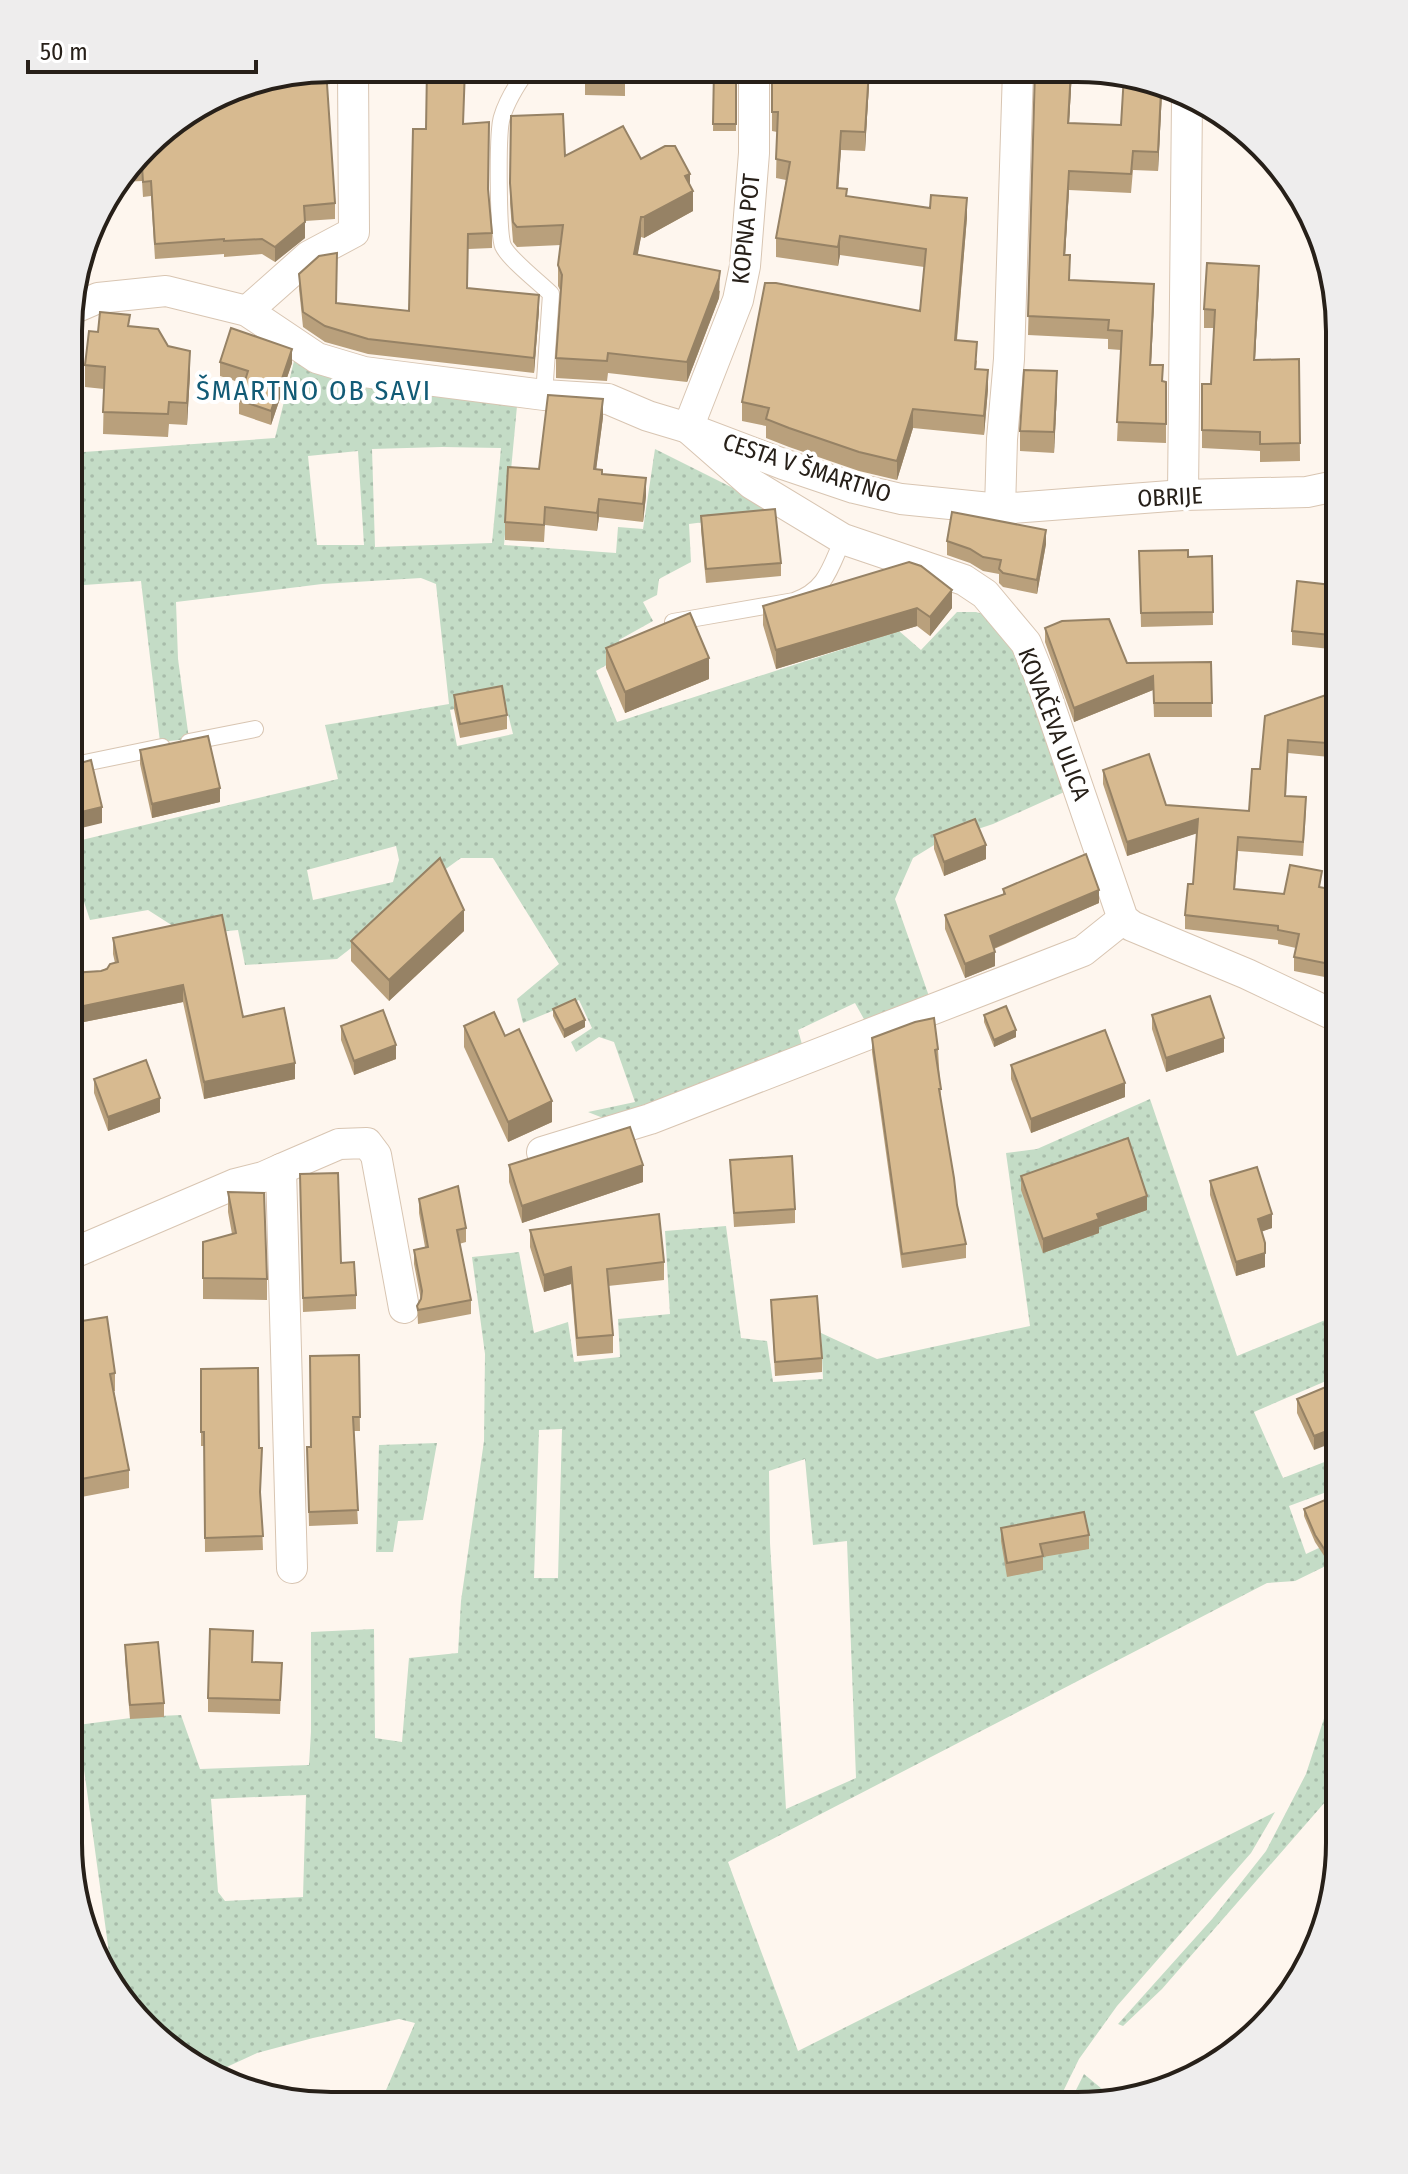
<svg xmlns="http://www.w3.org/2000/svg" width="1408" height="2174" viewBox="0 0 1408 2174" font-family="'Fira Sans Condensed',sans-serif">
<style>
.grass{fill:url(#grass-dots);fill-rule:evenodd}
.lines{fill:none;stroke-linecap:round;stroke-linejoin:round}
.lane-casing{stroke:#d8c5b2;stroke-width:18}
.street-casing{stroke:#d8c5b2;stroke-width:32}
.lane{stroke:#fff;stroke-width:16}
.street{stroke:#fff;stroke-width:30}
.wall{fill:#b9a07c}
.shaded-wall{fill:#968265}
.building{fill:#d7ba90;stroke:#968265;stroke-width:2}
.labels{text-anchor:middle;stroke-width:8;stroke-linejoin:round;paint-order:stroke}
.street-label{font-size:24px;fill:#272019;stroke:#fff}
.quarter-label{font-size:28px;letter-spacing:2px;fill:#125b76;stroke:#fff}
.rim{fill:none;stroke:#272019;stroke-width:4}
</style>
<defs>
<pattern id="grass-dots" width="8" height="8" patternUnits="userSpaceOnUse" patternTransform="scale(2)"><rect width="8" height="8" fill="#c4dcc6"/><path d="M2 2h.1M6 6h.1" fill="none" stroke="#a8bcaa" stroke-width="1.8" stroke-linecap="round"/></pattern>
</defs>
<rect width="100%" height="100%" fill="#fef6ee"/>
<g class="grass">
<path d="M295,357L517,406L504,545L616,553L618,527L643,529L655,449L773,508L766,514L689,524L691,562L659,579L657,595L643,602L653,621L619,640L624,655L596,671L617,722L899,631L921,650L957,612H976L992,617L1010,639L1071,789L993,824L939,842L913,858L895,899L931,1002L865,1021L855,1003L798,1030L803,1048L656,1107L603,1118L588,1112L635,1102L614,1042L599,1037L576,1052L571,1042L592,1028L579,1000L523,1023L517,999L559,964L493,858H461L386,912L373,931L337,959L245,965L238,930L197,934L173,926L148,910L90,920L69,857V843L338,779L325,725L449,704L436,584L421,578L322,584L176,602L178,659L189,739L160,742L141,581L70,586V453L275,438ZM442,447L501,448L492,543L375,547L372,449ZM358,451L364,545H317L308,456ZM504,698L513,734L457,746L450,710ZM396,846L399,860L393,882L313,900L307,870Z"/>
<path d="M1150,1099L1237,1356L1340,1314V1375L1254,1412L1283,1478L1340,1456V1487L1289,1506L1306,1554L1340,1538V1559L1295,1581L1267,1583L728,1862L798,2051L1275,1812L1251,1853L1117,2006L1079,2059L1056,2106L783,2105L780,2096L747,2105L380,2104L415,2023L399,2019L313,2038L257,2053L218,2071L171,2052L112,1975L78,1725L138,1717L181,1715L200,1769L309,1765L311,1732V1632L374,1629L375,1738L402,1742L409,1658L458,1653L461,1601L484,1441L485,1354L472,1257L519,1252L534,1333L568,1322L574,1362L620,1357L618,1319L670,1314L665,1231L726,1226L741,1338L767,1341L773,1382L823,1379L821,1333L877,1359L1030,1326L1006,1153L1037,1149ZM562,1429L558,1578H534L539,1430ZM805,1459L813,1545L847,1541L856,1778L786,1809L770,1543L769,1471ZM306,1795L303,1897L225,1901L218,1892L211,1799Z"/>
<path d="M437,1443L423,1520L398,1521L393,1552H376L379,1445Z"/>
<path d="M1339,1684V1786L1162,1989L1123,2026L1118,2024L1213,1918L1266,1851L1306,1774L1330,1700Z"/>
<path d="M68,1752L97,1956L88,1944L68,1843Z"/>
<path d="M1084,2074L1114,2099L1068,2106Z"/>
</g>
<g class="lines">
<defs>
<g id="lane">
<path d="M528,69C518,83 507,100 502,117C497,131 498,234 503,246C509,259 540,283 551,294L544,395"/>
<path d="M673,622L794,601C826,590 830,568 843,539"/>
<path d="M189,742L255,729"/>
<path d="M70,766L162,747"/>
</g>
<g id="street">
<path d="M754,69V153L745,266L738,300L688,428L752,484L843,539L964,580L985,594L1026,643L1041,680L1123,919L1132,926L1247,974L1340,1018"/>
<path d="M70,310L98,298L166,291L247,311L317,358L364,372L544,395L608,399L648,416L688,428L783,464L854,488L901,499L1000,509L1183,495L1307,492L1340,485"/>
<path d="M247,311L309,256L354,232L353,68"/>
<path d="M1183,495L1187,101"/>
<path d="M1000,509L1002,439L1009,359L1018,70"/>
<path d="M542,1152L650,1119L1083,951L1123,919"/>
<path d="M281,1169L339,1144L367,1143L376,1155L404,1308"/>
<path d="M69,1255L235,1184L263,1177L281,1169L292,1568"/>
</g>
</defs>
<use href="#lane" class="lane-casing"/>
<use href="#street" class="street-casing"/>
<use href="#lane" class="lane"/>
<use href="#street" class="street"/>
</g>
<g class="wall">
<path d="M585,69H707V79L625,77V96L585,95Z"/>
<path d="M714,69H736V131H713Z"/>
<path d="M772,69L869,84L865,151L841,150L838,188L847,196L967,217L957,340L977,361L976,369L988,389L984,435L913,428L897,480L859,471L789,447L766,438V426L742,421V402L920,311L924,267L840,255L838,266L776,257V238L786,180L776,178L777,132L772,131Z"/>
<path d="M1035,70H1072L1069,123L1121,125L1124,75L1162,91L1158,171L1133,170L1131,193L1069,190L1065,255L1070,280L1154,303L1151,365L1163,382H1166V443L1117,441L1121,350L1108,349V339L1028,335Z"/>
<path d="M511,116L565,156L641,159L690,184L693,211L644,238L641,237L637,255L720,291L719,298L687,382L608,373L607,381L556,378V358L561,292L558,286V265L561,245L517,247L513,242L510,203Z"/>
<path d="M464,124L488,190L492,233V248L468,249L467,288L539,310L534,373L368,354L325,342L303,327L299,289V274L336,303L409,311L426,129Z"/>
<path d="M157,134L335,203V219L305,221V238L275,262L262,254L224,257V254L155,259L151,196L143,197L142,181L120,182Z"/>
<path d="M1259,284L1255,360L1299,359L1300,461L1260,462V451L1202,448V384H1211L1214,328H1204V309Z"/>
<path d="M1333,295L1340,331V342L1331,341Z"/>
<path d="M130,326L168,346L190,374L187,425L169,424L168,437L103,434L104,389L85,387V365L98,332Z"/>
<path d="M220,362L292,363L271,425L239,414V400L244,384L220,376Z"/>
<path d="M1057,392L1054,453L1020,451V431Z"/>
<path d="M603,417L596,469L602,474L646,496L643,522L599,517L597,531L545,525L544,542L505,540V522L539,469Z"/>
<path d="M701,516L781,563V576L706,583L701,530Z"/>
<path d="M947,541L1046,544L1037,594L1003,587L999,583V574L983,571L970,563L947,555Z"/>
<path d="M1139,551L1188,557L1212,556L1213,625L1141,627Z"/>
<path d="M1340,586V650L1292,645V631Z"/>
<path d="M763,606L952,608L930,636L917,626L776,669L763,625Z"/>
<path d="M1045,628L1127,663L1211,662L1212,717H1154L1153,690L1074,722L1045,642Z"/>
<path d="M606,648L709,679L625,713L606,668Z"/>
<path d="M454,695L507,715V729L460,738L454,709Z"/>
<path d="M1340,696V758L1288,753L1286,796L1306,811L1303,856L1238,851L1235,889L1284,894L1322,887L1340,891V980L1294,971V957L1296,948L1278,944V940L1185,929V915L1193,884L1197,833L1127,856L1103,784V770L1166,805L1249,811L1260,769L1265,716Z"/>
<path d="M140,750L220,802L152,818L140,764Z"/>
<path d="M934,835L986,859L944,876L934,849Z"/>
<path d="M1003,889L1099,903L994,949L995,966L965,978L945,929V915L1003,895Z"/>
<path d="M464,931L389,1001L351,961V941Z"/>
<path d="M113,938L243,1017L295,1079L204,1099L183,1002L79,1023L72,990V973L101,971L115,963L113,954Z"/>
<path d="M553,1009L585,1027L564,1038L553,1016Z"/>
<path d="M984,1015L1016,1037L994,1047L984,1022Z"/>
<path d="M1152,1015L1224,1052L1166,1072L1152,1029Z"/>
<path d="M341,1026L396,1059L354,1075L341,1040Z"/>
<path d="M464,1026L505,1036L552,1122L508,1142L464,1047Z"/>
<path d="M872,1038L938,1049L941,1100L957,1205L966,1244V1258L902,1268L872,1052Z"/>
<path d="M1011,1065L1125,1097L1031,1133L1011,1079Z"/>
<path d="M94,1079L160,1112L108,1131L94,1093Z"/>
<path d="M1340,1142V1216L1337,1217L1327,1161V1144Z"/>
<path d="M730,1160L795,1209V1223L734,1227Z"/>
<path d="M509,1165L643,1182L522,1223L509,1182Z"/>
<path d="M300,1174L356,1295V1309L303,1312Z"/>
<path d="M1021,1176L1147,1210L1099,1227V1233L1043,1253L1021,1190Z"/>
<path d="M1210,1181L1272,1228L1262,1231L1265,1267L1236,1276L1210,1195Z"/>
<path d="M228,1192L267,1279V1300L203,1299V1242L232,1234L228,1212Z"/>
<path d="M419,1199L466,1228V1242L459,1244L471,1300V1314L418,1324L417,1306L421,1300L414,1264V1250L425,1247L419,1213Z"/>
<path d="M530,1230L664,1262V1280L608,1286L613,1335V1353L577,1356L571,1284L544,1292L530,1247Z"/>
<path d="M771,1300L822,1358V1372L775,1376Z"/>
<path d="M69,1323L115,1373V1391H114L129,1470V1488L76,1498L69,1456Z"/>
<path d="M359,1355L360,1431H353L358,1524L309,1526L307,1447H311Z"/>
<path d="M201,1369L259,1448L263,1550L205,1552L204,1446H201Z"/>
<path d="M1340,1381L1314,1450L1297,1413V1399Z"/>
<path d="M1304,1509L1340,1514V1563L1332,1568L1315,1542L1304,1516Z"/>
<path d="M1001,1528L1089,1535V1549L1043,1557V1570L1007,1577L1001,1541Z"/>
<path d="M125,1645L164,1703V1717L130,1719L125,1659Z"/>
<path d="M282,1663L280,1714L208,1712V1698Z"/>
</g>
<g class="shaded-wall">
<path d="M869,70V84L865,151V132Z"/>
<path d="M1071,70H1072L1068,142V123Z"/>
<path d="M1161,91H1162L1158,171V152Z"/>
<path d="M841,131V150L837,207V188Z"/>
<path d="M1069,171V190L1064,274V255Z"/>
<path d="M690,174V193L693,191V211L644,238V217L685,176Z"/>
<path d="M967,198V217L955,359V340Z"/>
<path d="M641,217V237L634,275V254Z"/>
<path d="M305,222V238L275,262V247Z"/>
<path d="M840,236V255L838,266V247Z"/>
<path d="M1259,266V284L1254,378V360Z"/>
<path d="M720,271L719,298L687,382V362Z"/>
<path d="M1154,284V303L1150,383V365Z"/>
<path d="M539,295V310L534,373V358Z"/>
<path d="M292,349V363L271,425V411Z"/>
<path d="M190,351V374L187,425V403Z"/>
<path d="M988,370V389L984,435V416Z"/>
<path d="M1057,371V392L1054,453V432Z"/>
<path d="M603,399V417L594,486V469Z"/>
<path d="M913,409V428L897,480V461Z"/>
<path d="M646,478V496L643,522V504Z"/>
<path d="M599,499V517L597,531V513Z"/>
<path d="M1046,530V544L1037,594V580Z"/>
<path d="M952,590V608L930,636V617Z"/>
<path d="M917,608V626L776,669V650Z"/>
<path d="M709,658V679L625,713V692Z"/>
<path d="M1153,676V690L1074,722V708Z"/>
<path d="M220,788V802L152,818V804Z"/>
<path d="M102,807V823L69,831V815Z"/>
<path d="M1198,819V833L1127,856V842Z"/>
<path d="M986,845V859L944,876V862Z"/>
<path d="M1099,890V903L990,950V936Z"/>
<path d="M81,901V918L69,922V905Z"/>
<path d="M464,910V931L389,1001V980Z"/>
<path d="M995,952V966L965,978V964Z"/>
<path d="M183,985V1002L79,1023V1007Z"/>
<path d="M585,1020V1027L564,1038V1030Z"/>
<path d="M1016,1030V1037L994,1047V1040Z"/>
<path d="M1224,1038V1052L1166,1072V1058Z"/>
<path d="M396,1045V1059L354,1075V1061Z"/>
<path d="M295,1063V1079L204,1099V1082Z"/>
<path d="M1125,1083V1097L1031,1133V1119Z"/>
<path d="M160,1098V1112L108,1131V1117Z"/>
<path d="M552,1101V1122L508,1142V1122Z"/>
<path d="M643,1165V1182L522,1223V1206Z"/>
<path d="M1147,1196V1210L1099,1227V1233L1043,1253V1239L1097,1214Z"/>
<path d="M1272,1214V1228L1258,1233V1219Z"/>
<path d="M1265,1253V1267L1236,1276V1262Z"/>
<path d="M571,1267V1284L544,1292V1275Z"/>
<path d="M1340,1426V1440L1314,1450V1436Z"/>
<path d="M1340,1556V1563L1332,1568V1561Z"/>
</g>
<g class="building">
<path d="M427,68H465L463,124L489,122L488,189L492,233L468,234L467,288L539,295L534,358L368,339L325,326L303,312L299,274L319,256L337,253L336,303L409,311L413,129H426Z"/>
<path d="M326,69L335,203L304,206L305,222L275,247L262,239L224,241V239L155,244L151,181L143,182L142,166H132L157,134L231,88Z"/>
<path d="M585,69H625V82L585,81Z"/>
<path d="M714,69H736V124H713Z"/>
<path d="M772,69L869,70L865,132L841,131L837,188L847,189L846,196L930,208L931,195L967,198L955,340L977,342L975,369L988,370L984,416L913,409L897,461L859,452L789,428L766,419L769,408L742,402L765,283H776L920,311L926,249L840,236L838,247L776,238L790,162L776,159L778,112H772Z"/>
<path d="M1035,70H1071L1068,123L1121,125L1124,75L1161,91L1158,152L1133,151L1131,174L1069,171L1064,255H1070L1069,280L1154,284L1150,365H1163L1162,381L1166,382V424L1117,422L1122,331L1108,330L1109,320L1028,316Z"/>
<path d="M563,114L565,156L623,126L641,159L665,146H675L690,174L685,176L693,191L644,217H641L634,254L720,271L719,278L687,362L608,353L607,361L556,358L562,275L558,265L563,225L517,227L513,222L510,183L511,116Z"/>
<path d="M1207,263L1259,266L1254,360L1299,359L1300,443L1260,444V432L1202,430V384H1211L1215,310L1204,309Z"/>
<path d="M1333,295L1339,328L1331,327Z"/>
<path d="M100,312L130,315L128,326L158,329L168,346L190,351L187,403L169,402L168,414L103,412L105,367L85,365L89,331L98,332Z"/>
<path d="M231,328L292,349L271,411L239,400L248,371L220,362Z"/>
<path d="M1024,370L1057,371L1054,432L1020,431Z"/>
<path d="M548,395L603,399L594,469L602,470V474L646,478L643,504L599,499L597,513L545,507L544,525L505,522L508,467L539,469Z"/>
<path d="M775,509L781,563L706,569L701,516Z"/>
<path d="M952,512L1046,530L1037,580L1003,573L999,569L1001,560L983,557L970,549L947,541Z"/>
<path d="M1188,550V557L1212,556L1213,612L1141,613L1139,551Z"/>
<path d="M909,562L921,566L952,590L930,617L917,608L776,650L763,606Z"/>
<path d="M1297,581L1340,586V636L1292,631Z"/>
<path d="M690,613L709,658L625,692L606,648Z"/>
<path d="M1109,619L1127,663L1211,662L1212,703H1154L1153,676L1074,708L1045,628L1062,621Z"/>
<path d="M502,686L507,715L460,724L454,695Z"/>
<path d="M1326,695L1340,696V744L1288,740L1285,796L1306,797L1303,842L1238,837L1234,889L1284,894L1290,865L1322,871L1319,887L1340,891V966L1294,957L1299,934L1278,930V926L1185,915L1188,884H1193L1198,819L1127,842L1103,770L1149,754L1166,805L1249,811L1252,769H1260L1265,716Z"/>
<path d="M208,736L220,788L152,804L140,750Z"/>
<path d="M91,760L102,807L69,815L70,766Z"/>
<path d="M975,819L986,845L944,862L934,835Z"/>
<path d="M1086,854L1099,890L990,936L995,952L965,964L945,915L1005,894L1003,889Z"/>
<path d="M440,858L464,910L389,980L351,941Z"/>
<path d="M69,862L81,901L69,905Z"/>
<path d="M222,915L243,1017L284,1008L295,1063L204,1082L183,985L79,1007L72,973L101,971L107,969L110,964L118,962L113,938Z"/>
<path d="M1210,996L1224,1038L1166,1058L1152,1015Z"/>
<path d="M575,999L585,1020L564,1030L553,1009Z"/>
<path d="M1006,1006L1016,1030L994,1040L984,1015Z"/>
<path d="M383,1010L396,1045L354,1061L341,1026Z"/>
<path d="M494,1012L505,1036L519,1029L552,1101L508,1122L464,1026Z"/>
<path d="M934,1018L938,1049L935,1050L941,1089H939L954,1178L957,1205L966,1244L902,1254L872,1038L915,1022Z"/>
<path d="M1105,1030L1125,1083L1031,1119L1011,1065Z"/>
<path d="M146,1060L160,1098L108,1117L94,1079Z"/>
<path d="M630,1127L643,1165L522,1206L509,1165Z"/>
<path d="M1128,1138L1147,1196L1097,1214L1099,1219L1043,1239L1021,1176Z"/>
<path d="M1340,1142V1199H1337L1327,1144Z"/>
<path d="M792,1156L795,1209L734,1213L730,1160Z"/>
<path d="M1257,1167L1272,1214L1258,1219L1265,1243V1253L1236,1262L1210,1181Z"/>
<path d="M338,1173L341,1263L354,1262L356,1295L303,1298L300,1174Z"/>
<path d="M458,1186L466,1228L457,1230L471,1300L418,1310L417,1306L421,1299L422,1291L414,1250L428,1247L419,1199Z"/>
<path d="M228,1192L264,1193L267,1279L203,1278V1242L236,1233Z"/>
<path d="M659,1214L664,1262L607,1269L613,1335L577,1338L571,1267L544,1275L530,1230Z"/>
<path d="M817,1296L822,1358L775,1362L771,1300Z"/>
<path d="M107,1317L115,1373L110,1374L129,1470L76,1480L69,1438V1323Z"/>
<path d="M359,1355L360,1417H353L358,1510L309,1512L307,1447H311L310,1356Z"/>
<path d="M258,1368L259,1448H262L260,1492L263,1536L205,1538L204,1432H201V1369Z"/>
<path d="M1340,1381V1426L1314,1436L1297,1399Z"/>
<path d="M1332,1497L1340,1514V1556L1332,1561L1315,1535L1304,1509Z"/>
<path d="M1084,1512L1089,1535L1040,1544L1043,1556L1007,1563L1001,1528Z"/>
<path d="M210,1629L253,1631L252,1662L282,1663L280,1700L208,1698Z"/>
<path d="M158,1642L164,1703L130,1705L125,1645Z"/>
</g>
<g class="labels">
<g class="street-label">
<text transform="translate(746 229) rotate(-84)" y="8">KOPNA POT</text>
<text transform="translate(807 468) rotate(18)" y="8">CESTA V ŠMARTNO</text>
<text transform="translate(1170 497) rotate(-3)" y="8">OBRIJE</text>
<text transform="translate(1054 724) rotate(69)" y="8">KOVAČEVA ULICA</text>
</g>
<g class="quarter-label">
<text x="314" y="400">ŠMARTNO OB SAVI</text>
</g>
</g>
<path d="M0 0H1408V2174H0ZM331 82H1077A249 249 0 0 1 1326 331V1843A249 249 0 0 1 1077 2092H331A249 249 0 0 1 82 1843V331A249 249 0 0 1 331 82Z" fill="#eeeded" fill-rule="evenodd"/>
<path class="rim" d="M331 82H1077A249 249 0 0 1 1326 331V1843A249 249 0 0 1 1077 2092H331A249 249 0 0 1 82 1843V331A249 249 0 0 1 331 82Z"/>
<path d="M28 60v12h228v-12" fill="none" stroke="#272019" stroke-width="4"/>
<text x="40" y="60" font-size="24" fill="#272019" stroke="#ffffff" stroke-width="6" paint-order="stroke">50 m</text>
</svg>
